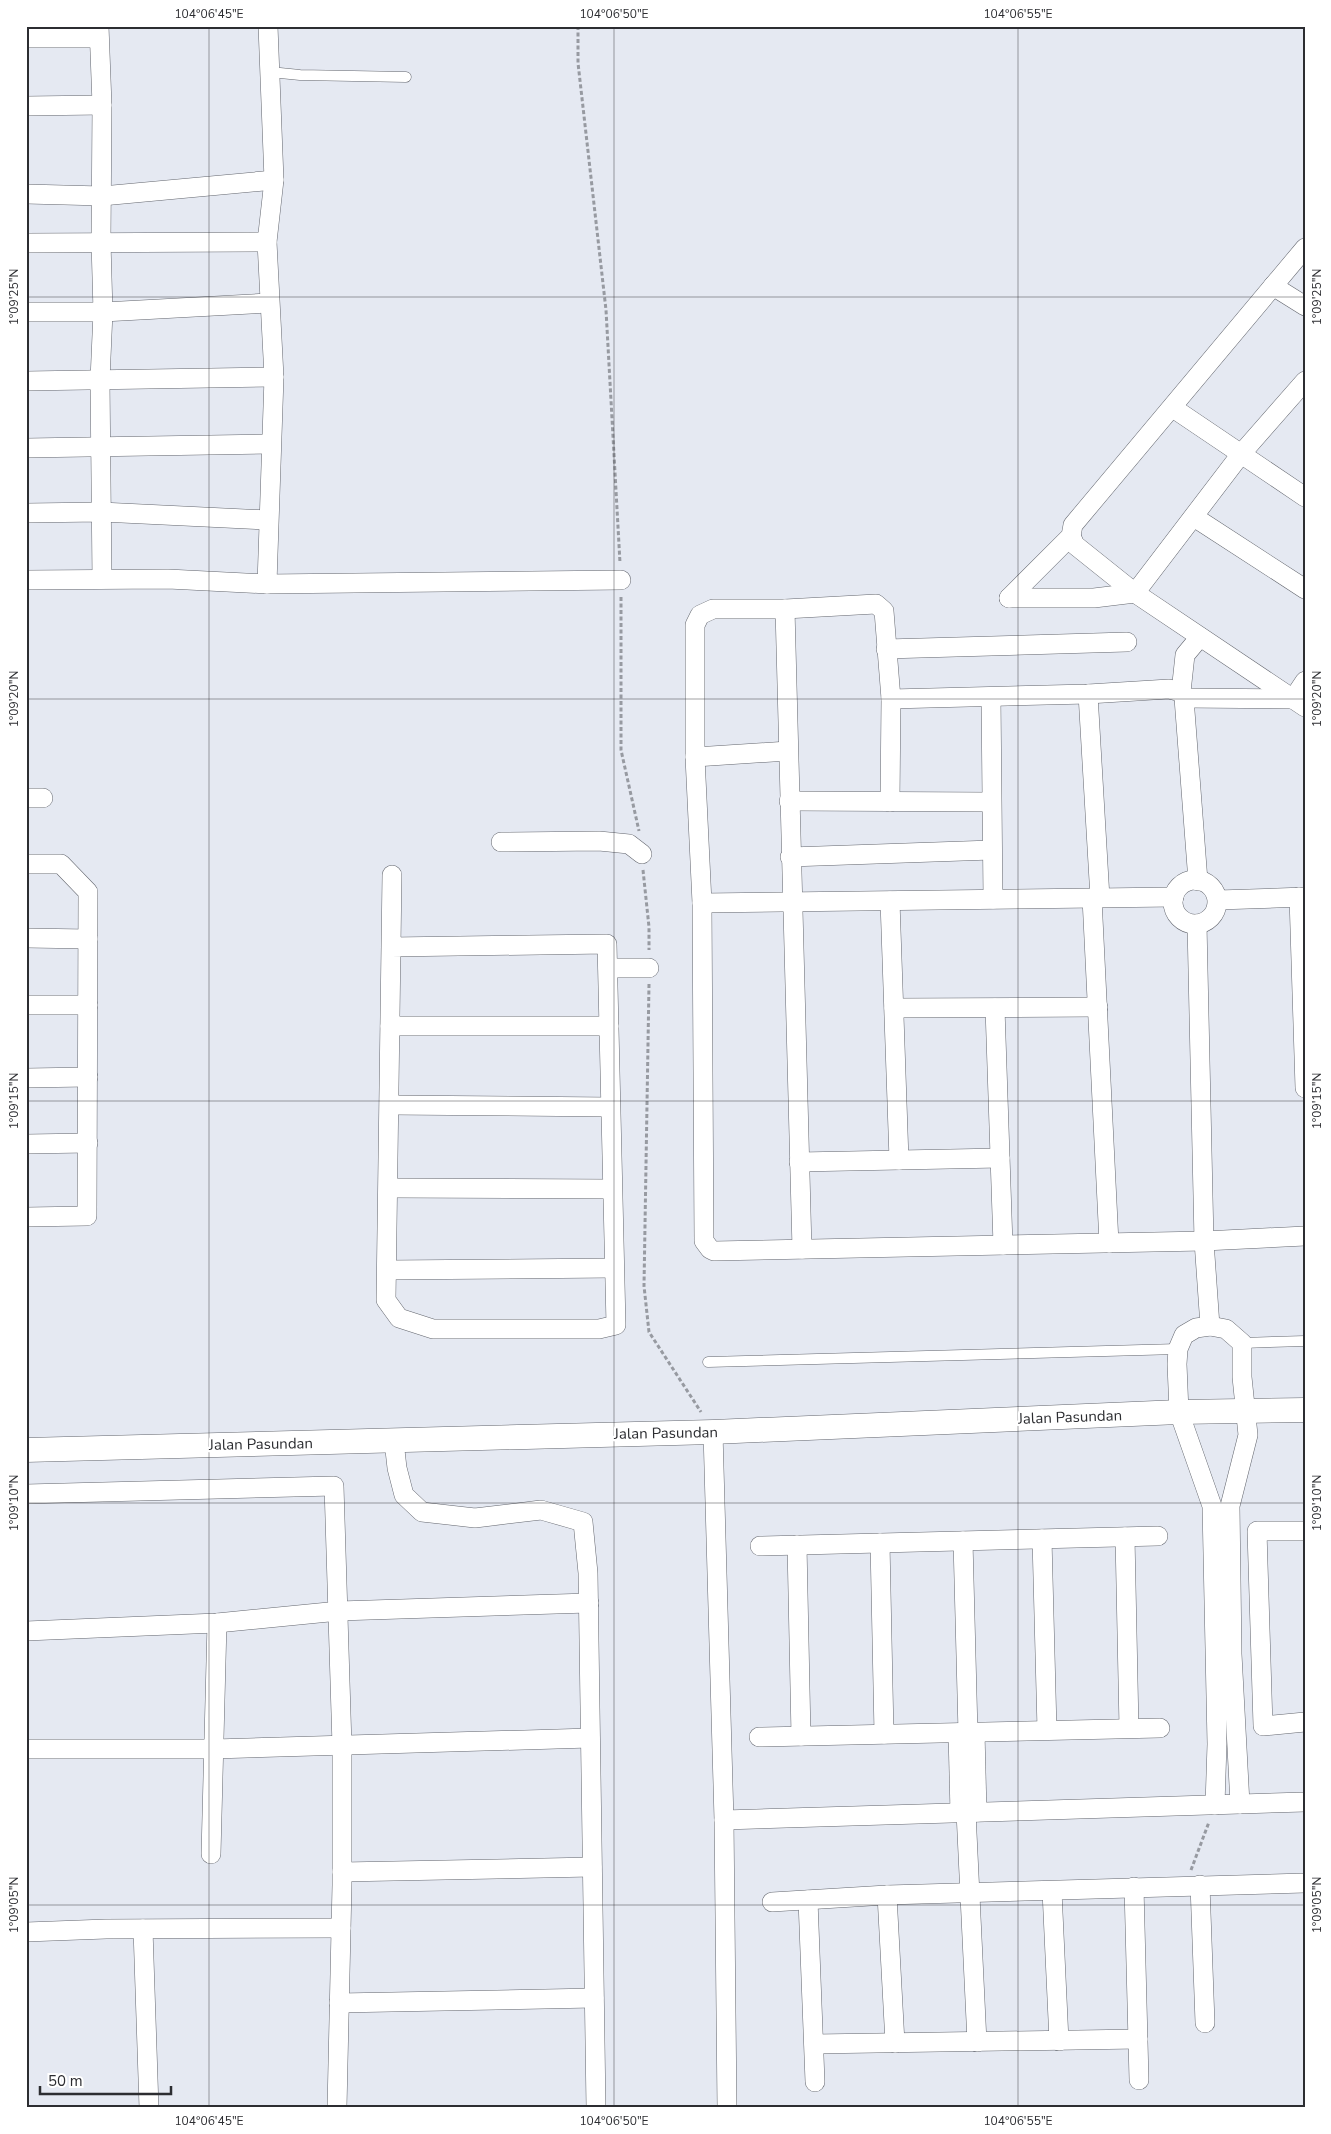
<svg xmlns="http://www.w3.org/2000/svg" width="1331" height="2134" viewBox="0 0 1331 2134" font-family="'Nunito Sans',sans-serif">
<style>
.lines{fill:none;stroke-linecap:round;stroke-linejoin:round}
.service-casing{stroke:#63666e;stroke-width:11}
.minor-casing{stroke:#63666e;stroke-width:20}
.tertiary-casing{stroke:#63666e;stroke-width:25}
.path{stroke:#979aa1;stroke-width:3;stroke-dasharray:4 2.5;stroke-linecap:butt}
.service{stroke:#fff;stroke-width:10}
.minor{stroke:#fff;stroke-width:19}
.tertiary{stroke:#fff;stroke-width:24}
.ticks{fill:none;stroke:#2c2d31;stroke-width:1;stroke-opacity:0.45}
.labels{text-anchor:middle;stroke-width:4.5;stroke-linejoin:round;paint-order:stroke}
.street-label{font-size:15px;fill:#2c2d31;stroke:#fff}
.neatline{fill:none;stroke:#2c2d31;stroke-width:2}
.ticks-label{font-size:12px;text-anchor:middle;fill:#2c2d31}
</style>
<rect width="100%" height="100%" fill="#e5e9f2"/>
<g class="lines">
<defs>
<g id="service">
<path d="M270,72L300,75L406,77"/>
<path d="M1242,1343L1305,1341"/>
<path d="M708,1362L1178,1349"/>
</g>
<g id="minor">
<path d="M99,26L102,105L101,242L103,312L100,380L102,579"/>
<path d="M26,38H99"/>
<path d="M26,106L102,105"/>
<path d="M26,194L102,196L274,180"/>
<path d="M26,243L267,242"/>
<path d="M1273,286L1305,306"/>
<path d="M26,312H103L269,303"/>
<path d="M26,381L274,377"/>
<path d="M1173,408L1305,497"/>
<path d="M26,448L271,444"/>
<path d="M26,513L101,512L267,520"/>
<path d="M1194,517L1305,589"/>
<path d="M1071,536L1075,545L1135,593L1305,707"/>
<path d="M26,580L168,579L267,584L621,580"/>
<path d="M267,584L274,377L267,242L274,180L268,26"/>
<path d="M1009,598L1071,536L1073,525L1305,248"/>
<path d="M1009,598H1094L1135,593L1241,454L1305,381"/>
<path d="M785,609L802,1249"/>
<path d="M886,649L1127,642"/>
<path d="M1181,692L1185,655L1200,637"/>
<path d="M1088,694L1100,898"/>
<path d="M991,697L993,899"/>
<path d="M1184,698L1293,699L1305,681"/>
<path d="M891,699L1088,694L1169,689L1181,692L1184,698L1198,881"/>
<path d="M695,757L788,751"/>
<path d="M26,798H43"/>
<path d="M789,801L991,802"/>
<path d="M890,802L891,699L884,611L876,604L785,609H713L700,615L695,625V757L702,903L704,1241L710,1249L714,1251L1204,1241L1305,1236"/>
<path d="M501,842L599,841L629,844L642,854"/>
<path d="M790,857L992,850"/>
<path d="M26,864H61L88,892L87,1216L26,1217"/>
<circle cx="1195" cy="902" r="22"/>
<path d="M1299,897L1305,1088"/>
<path d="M1092,898L1109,1243"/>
<path d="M1218,900L1305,897"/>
<path d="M890,901L899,1160"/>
<path d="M702,903L1174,897"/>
<path d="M1197,924L1204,1241L1210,1326"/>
<path d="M26,938L88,939"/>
<path d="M391,947L607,944L616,1325L599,1329H433L399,1318L386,1300L392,875"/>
<path d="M608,968H649"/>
<path d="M26,1005H88"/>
<path d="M894,1008L1098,1007"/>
<path d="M995,1008L1003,1245"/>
<path d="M390,1026H609"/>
<path d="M26,1078L88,1077"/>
<path d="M390,1105L610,1107"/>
<path d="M26,1144L88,1143"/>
<path d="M799,1162L1000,1158"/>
<path d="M389,1188L612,1189"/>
<path d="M387,1270L613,1268"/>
<path d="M713,1432L724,1820L727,2108"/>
<path d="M394,1441L397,1468L404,1495L422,1512L475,1518L541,1510L583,1522L588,1573L596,2108"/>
<path d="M26,1494L334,1486L342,1746V1885L337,2108"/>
<path d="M1305,1531H1257L1263,1726L1305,1722"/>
<path d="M1125,1537L1129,1728"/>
<path d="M1042,1539L1047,1730"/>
<path d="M963,1541L968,1733"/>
<path d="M880,1543L884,1734"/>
<path d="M797,1545L801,1736"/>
<path d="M760,1546L1158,1536"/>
<path d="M26,1631L217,1623L339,1611L589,1603"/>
<path d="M975,1732L977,1812"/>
<path d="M958,1733L960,1813"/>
<path d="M759,1737L1160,1728"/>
<path d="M26,1749H214L590,1738"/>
<path d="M1215,1805L1217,1744L1212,1506L1179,1412L1177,1364L1178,1349L1184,1335L1196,1328L1210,1326L1226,1329L1242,1343V1377L1248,1435L1230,1506L1232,1654L1240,1804"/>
<path d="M966,1812L977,2042"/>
<path d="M724,1820L1305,1802"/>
<path d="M211,1854L217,1623"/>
<path d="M342,1872L592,1867"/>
<path d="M1200,1885L1205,2023"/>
<path d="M1134,1887L1139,2080"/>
<path d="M1052,1891L1059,2041"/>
<path d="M887,1895L895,2043"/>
<path d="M808,1900L815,2082"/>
<path d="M772,1902L887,1895L1305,1883"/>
<path d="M143,1929L149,2108"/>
<path d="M26,1932L106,1929L341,1928"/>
<path d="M339,2003L594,1998"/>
<path d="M814,2044L1138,2039"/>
</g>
<path id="tertiary" d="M26,1450L713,1432L1179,1412L1305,1410"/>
</defs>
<use href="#service" class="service-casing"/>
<use href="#minor" class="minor-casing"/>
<use href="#tertiary" class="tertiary-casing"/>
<g class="path">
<path d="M578,26V63L606,310L620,563"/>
<path d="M621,597V750L639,831"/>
<path d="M643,870L649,927V950"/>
<path d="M649,984L644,1286L649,1332L701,1412"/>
<path d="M1191,1870L1209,1822"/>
</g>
<use href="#service" class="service"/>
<use href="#minor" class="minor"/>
<use href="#tertiary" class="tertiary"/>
</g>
<path class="ticks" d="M209,26V2108M614,26V2108M1018,26V2108M26,297H1305M26,699H1305M26,1101H1305M26,1503H1305M26,1905H1305"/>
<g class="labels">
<g class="street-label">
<text transform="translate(1070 1417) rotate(-2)" y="5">Jalan Pasundan</text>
<text transform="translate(666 1433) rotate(-1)" y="5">Jalan Pasundan</text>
<text transform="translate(261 1444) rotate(-1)" y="5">Jalan Pasundan</text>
</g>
</g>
<rect width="1331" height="2134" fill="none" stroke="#ffffff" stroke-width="55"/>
<path d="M40 2086v8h131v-8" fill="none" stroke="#2c2d31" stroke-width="2.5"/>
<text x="48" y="2086" font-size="15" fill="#2c2d31" stroke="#ffffff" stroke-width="4" paint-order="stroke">50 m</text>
<rect x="28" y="28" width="1276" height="2078" class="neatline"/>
<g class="ticks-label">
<text x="209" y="18">104°06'45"E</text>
<text x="614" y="18">104°06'50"E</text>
<text x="1018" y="18">104°06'55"E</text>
<text transform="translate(14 297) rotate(-90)" y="4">1°09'25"N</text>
<text transform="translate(1317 297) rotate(-90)" y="4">1°09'25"N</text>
<text transform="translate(14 699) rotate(-90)" y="4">1°09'20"N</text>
<text transform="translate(1317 699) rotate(-90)" y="4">1°09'20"N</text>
<text transform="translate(14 1101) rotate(-90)" y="4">1°09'15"N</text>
<text transform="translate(1317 1101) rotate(-90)" y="4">1°09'15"N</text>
<text transform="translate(14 1503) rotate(-90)" y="4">1°09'10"N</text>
<text transform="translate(1317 1503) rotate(-90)" y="4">1°09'10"N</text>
<text transform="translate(14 1905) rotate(-90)" y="4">1°09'05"N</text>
<text transform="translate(1317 1905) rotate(-90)" y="4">1°09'05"N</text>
<text x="209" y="2125">104°06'45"E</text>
<text x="614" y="2125">104°06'50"E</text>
<text x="1018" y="2125">104°06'55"E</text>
</g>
</svg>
